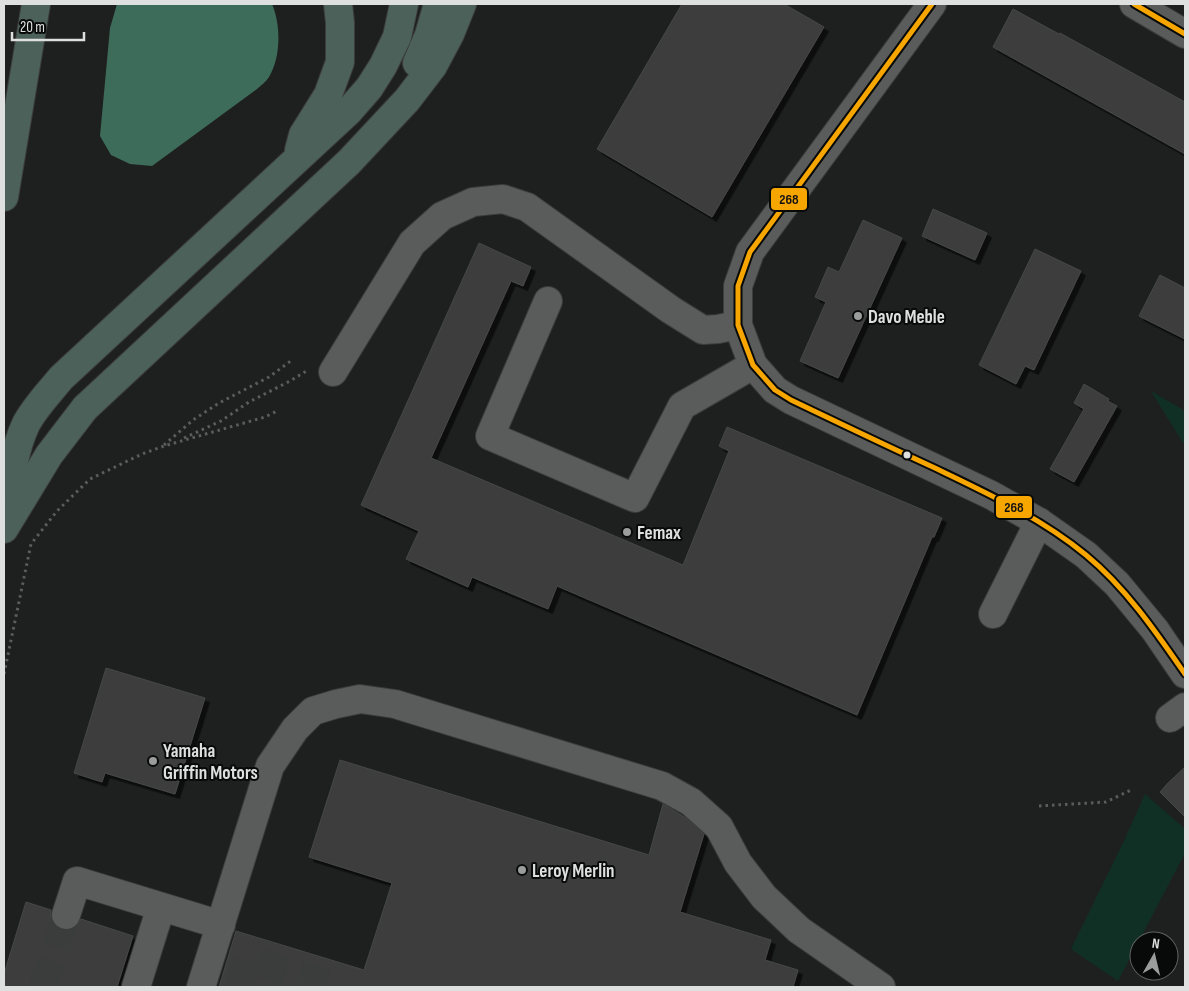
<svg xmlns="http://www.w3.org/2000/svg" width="1189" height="991" viewBox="0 0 1189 991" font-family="'Sofia Sans Condensed',sans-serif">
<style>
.green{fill:#103025}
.water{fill:#3e6c5b}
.building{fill:#3c3e3d;stroke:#464747;filter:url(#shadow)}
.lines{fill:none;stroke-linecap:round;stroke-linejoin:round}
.minor-tunnel{stroke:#3b3d3c;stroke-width:28;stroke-dasharray:28 14;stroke-linecap:butt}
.minor-casing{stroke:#3b3c3c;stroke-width:30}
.highway-casing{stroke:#3b3c3c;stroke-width:30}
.path{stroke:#5b5c5c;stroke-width:3;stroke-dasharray:2.5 4;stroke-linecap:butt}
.minor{stroke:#5a5c5b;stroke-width:28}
.highway{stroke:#4d615b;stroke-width:28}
.bus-1-casing{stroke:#080a09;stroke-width:9}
.bus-1{stroke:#f7a600;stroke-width:5}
.poi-dot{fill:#9a9d9c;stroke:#080a09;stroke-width:2}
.bus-dot{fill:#dde0df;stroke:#080a09;stroke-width:2}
.labels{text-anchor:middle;stroke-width:4;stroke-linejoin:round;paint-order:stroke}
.poi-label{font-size:19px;font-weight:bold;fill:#dde0df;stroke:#080a09;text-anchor:start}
.line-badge{stroke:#080a09;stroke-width:2}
.pale-badge-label{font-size:14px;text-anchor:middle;font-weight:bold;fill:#111}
</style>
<defs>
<filter id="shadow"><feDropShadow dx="4.5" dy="4.5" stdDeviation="0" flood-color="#0009"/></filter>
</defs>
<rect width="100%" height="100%" fill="#1e201f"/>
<g class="green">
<path d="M1151,391L1185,411V446Z"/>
<path d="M1145,794L1185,829V853L1118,981L1071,949L1122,845Z"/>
</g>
<path class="water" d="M117,4H272C281,25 281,57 269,77C266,82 261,85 257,89L152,166L130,164L111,155L100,136L110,28Z"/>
<g class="building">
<path d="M682,4H784L824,27L712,217L597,149Z"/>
<path d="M1013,9L1059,34L1060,33L1185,102V154L993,47Z"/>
<path d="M933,209L987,233L975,260L922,236Z"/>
<path d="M863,220L902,238L838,378L800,361L826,302L815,297L828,267L839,272Z"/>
<path d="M479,243L531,267L523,286L511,281L431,458L683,565L729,451L719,446L727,427L942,518L934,537H932L857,715L557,586L548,609L472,577L468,587L406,559L419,531L361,505Z"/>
<path d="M1035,249L1081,271L1034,370L1025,366L1016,384L979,365Z"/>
<path d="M1160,275L1185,288V339L1139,316Z"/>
<path d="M1084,384L1109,399L1108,401L1117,406L1074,482L1050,469L1084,409L1074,403Z"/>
<path d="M106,668L205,698L175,794L105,773L102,782L74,773Z"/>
<path d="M340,760L649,855L663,804L686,818L704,834L680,912L771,940L765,960L798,970L793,987H219L236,931L364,970L392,883L309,857Z"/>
<path d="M1185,767V817L1160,792L1167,784Z"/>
<path d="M26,902L51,910V918L54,925L62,930H70L76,927L81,919L133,936L117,987H4V974Z"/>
</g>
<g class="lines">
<g class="minor-tunnel">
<path d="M43,987L66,915"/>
<path d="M239,987L247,959L328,983L326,987"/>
</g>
<defs>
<g id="minor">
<path d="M932,4L750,252L738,286V325L753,365L775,390L791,400L991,495L1039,522L1086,555L1117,584L1155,630L1185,674"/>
<path d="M1134,4L1185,34"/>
<path d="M548,301L490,436L635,498L682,406L753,365"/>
<path d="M333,372L412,243L442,216L473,202L503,199L527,207L671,310L703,330L718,329L738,325"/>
<path d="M993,614L1039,522"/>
<path d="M1170,718L1185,707"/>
<path d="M66,915L77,881L221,925"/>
<path d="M136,987L161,907"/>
<path d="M201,987L270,766L295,729L313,711L336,704L360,699L395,704L662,786L691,802L719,827L738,863L764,897L799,930L881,987"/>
</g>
<g id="highway">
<path d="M417,63L429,35L438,4"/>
<path d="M299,150L303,135L328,95L340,62V23L338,4"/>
<path d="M4,197L36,4"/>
<path d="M5,519C10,487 12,454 26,424C35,407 49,393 61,378L348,112L369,88L383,66L397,37L404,4"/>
<path d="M4,529L49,455L85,408L349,162L407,100L433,66L450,34L462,4"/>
</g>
</defs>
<use href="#minor" class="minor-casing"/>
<use href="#highway" class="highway-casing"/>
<g class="path">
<path d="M184,438L221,421L249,402L290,381L308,370"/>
<path d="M164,445L193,420L219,403L269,377L292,360"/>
<path d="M4,674L31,544L57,511L90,479L142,454L164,446L265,417L277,411"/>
<path d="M1039,806L1106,802L1133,789"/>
</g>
<use href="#minor" class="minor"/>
<use href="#highway" class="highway"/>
<defs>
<g id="bus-1">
<path d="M932,4L750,252L738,286V325L753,365L775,390L791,400C839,423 887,446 935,468C987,493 1041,518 1086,555C1126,588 1156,632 1185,674"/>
<path d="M1134,4L1185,34"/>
</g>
</defs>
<use href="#bus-1" class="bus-1-casing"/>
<use href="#bus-1" class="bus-1"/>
</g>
<g class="poi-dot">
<circle cx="858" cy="316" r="5"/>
<circle cx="627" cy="532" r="5"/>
<circle cx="153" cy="761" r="5"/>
<circle cx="522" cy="870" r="5"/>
</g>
<circle class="bus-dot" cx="907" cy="455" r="4.5"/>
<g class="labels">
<g class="poi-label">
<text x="868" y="323">Davo Meble</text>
<text x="637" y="539">Femax</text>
<text x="163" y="757">Yamaha<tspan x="163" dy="22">Griffin Motors</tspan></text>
<text x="532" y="877">Leroy Merlin</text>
</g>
</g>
<g class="line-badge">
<rect x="770" y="187" width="38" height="24" rx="5" fill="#f7a600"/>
<rect x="995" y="495" width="38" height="24" rx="5" fill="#f7a600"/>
</g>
<g class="pale-badge-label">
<text x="789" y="204">268</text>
<text x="1014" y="512">268</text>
</g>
<rect width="1189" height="991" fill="none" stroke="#dde0df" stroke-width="10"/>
<g transform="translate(1154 956) rotate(8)"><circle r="24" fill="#080a09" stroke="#5d605f"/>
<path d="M0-4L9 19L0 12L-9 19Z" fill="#9a9d9c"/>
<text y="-8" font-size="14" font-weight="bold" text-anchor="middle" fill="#dde0df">N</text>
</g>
<path d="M12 32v8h72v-8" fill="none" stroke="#dde0df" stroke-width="2.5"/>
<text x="20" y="32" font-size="15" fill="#dde0df" stroke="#080a09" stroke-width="4" paint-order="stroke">20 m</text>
</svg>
